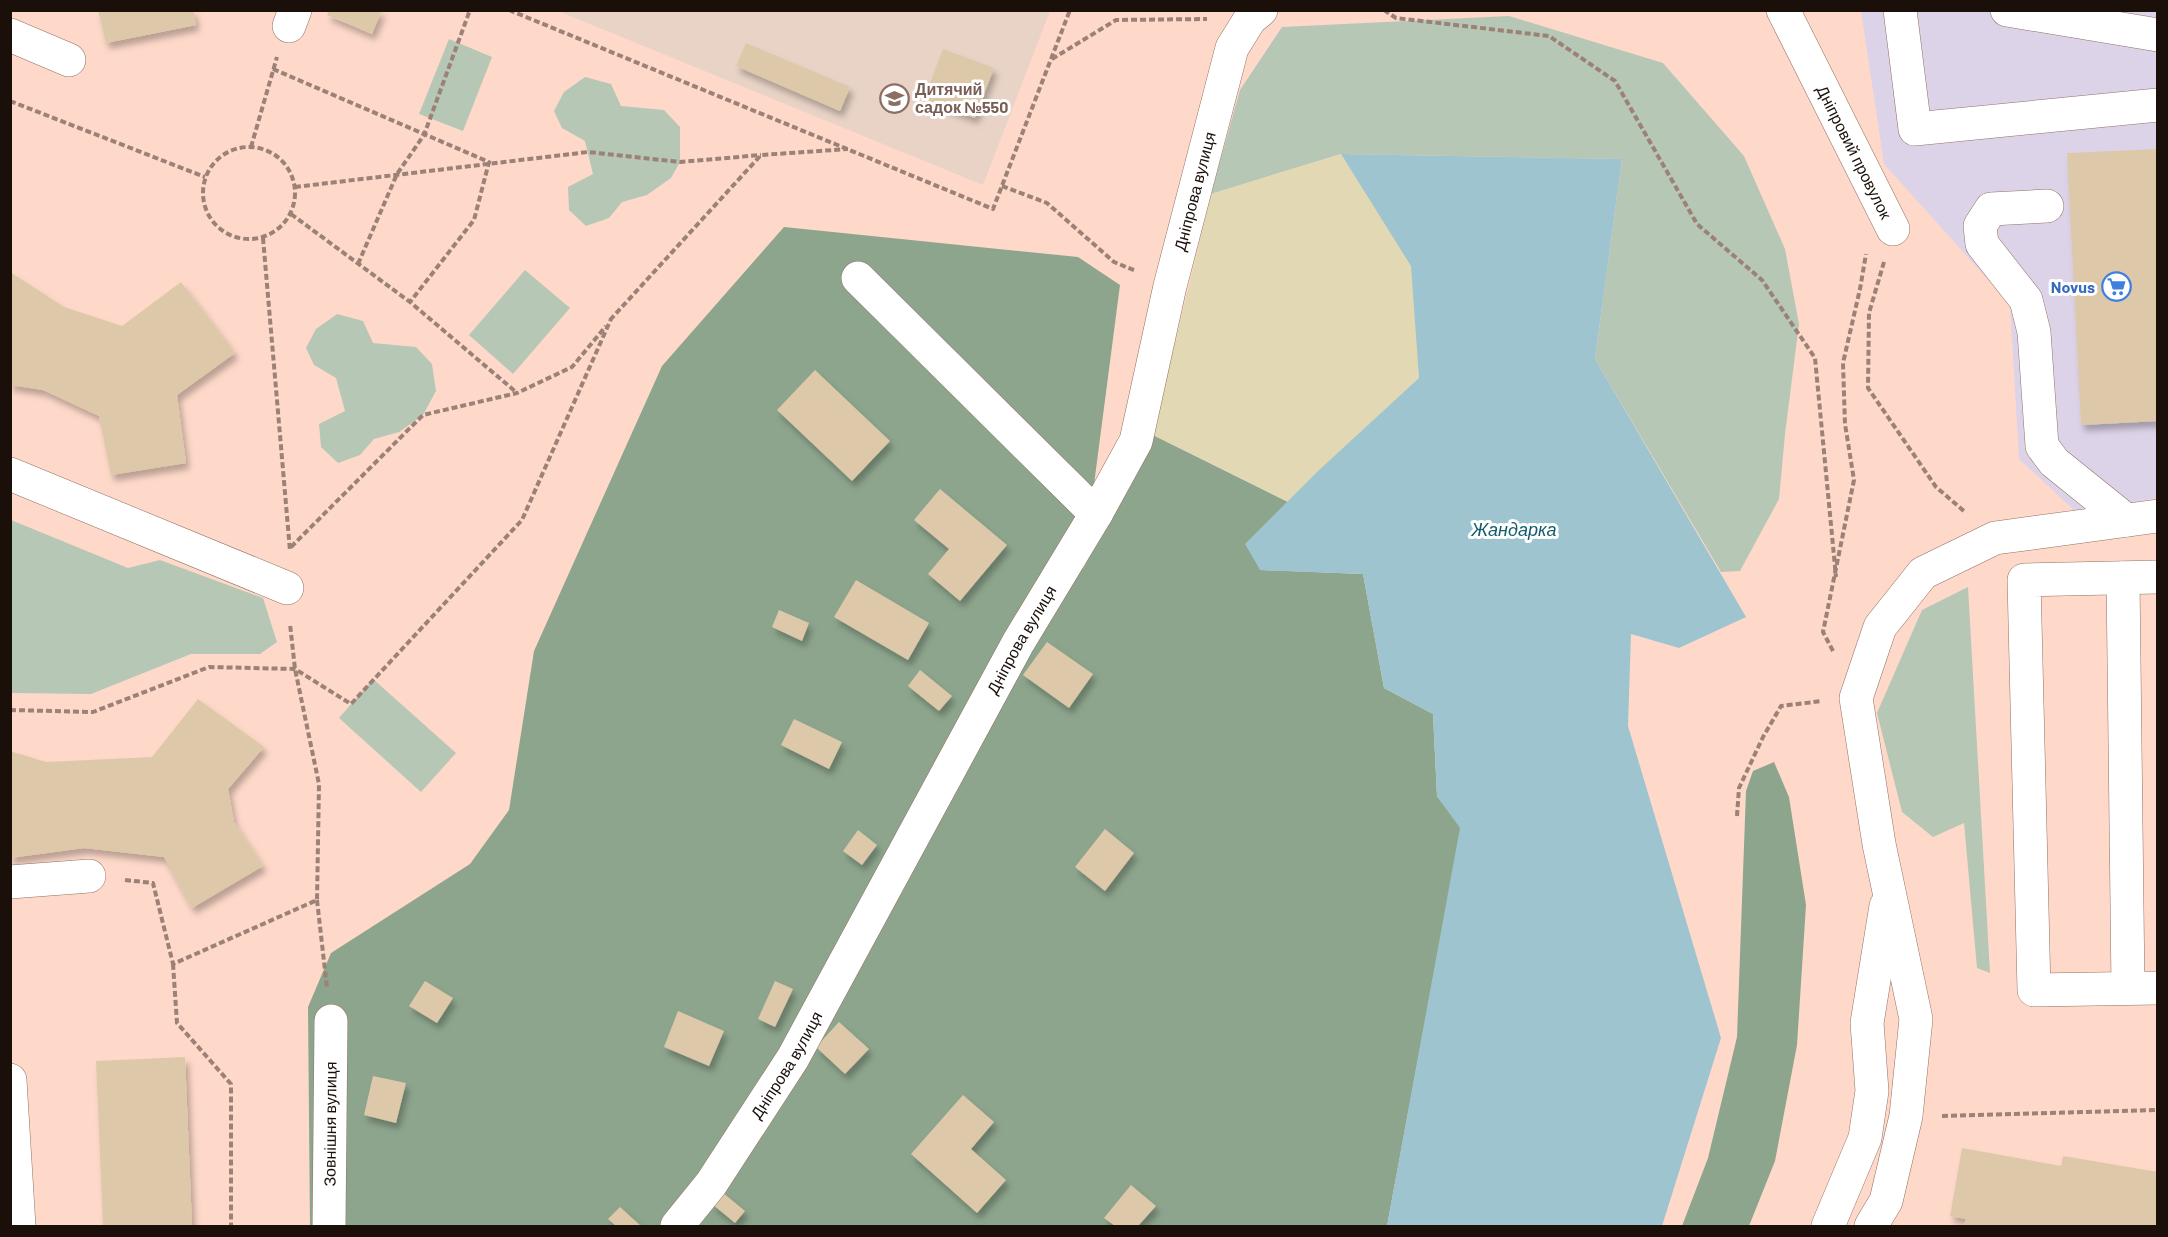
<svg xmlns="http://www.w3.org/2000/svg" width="2168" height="1237" viewBox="0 0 2168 1237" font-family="Barlow,sans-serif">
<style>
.commercial{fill:#ddd3e8}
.education{fill:#e9d3c6}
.green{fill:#b6c7b6}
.forest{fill:#8da58d}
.sand{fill:#e2d9b4}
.water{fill:#9ec4d0}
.building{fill:#ddc9aa;filter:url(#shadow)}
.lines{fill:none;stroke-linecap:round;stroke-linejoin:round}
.minor-casing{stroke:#927163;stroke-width:34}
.path{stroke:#9b8176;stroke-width:4;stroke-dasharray:6 3;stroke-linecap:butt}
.minor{stroke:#fff;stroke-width:33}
.labels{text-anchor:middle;stroke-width:6;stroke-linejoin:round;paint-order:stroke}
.education-label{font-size:16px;font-weight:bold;fill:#785e54;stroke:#fff;text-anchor:start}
.street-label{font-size:16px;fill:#1b0f0a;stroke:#fff}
.shop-label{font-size:16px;font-weight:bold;fill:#366cbe;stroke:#fff;text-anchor:end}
.water-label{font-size:18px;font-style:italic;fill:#125c6e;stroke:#fff}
</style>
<defs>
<filter id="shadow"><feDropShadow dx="3.5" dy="6" stdDeviation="3" flood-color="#0004"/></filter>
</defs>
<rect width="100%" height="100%" fill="#fed9c9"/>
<path class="commercial" d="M1861,11H2157V498L2077,513L2019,459L2010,304L1884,164Z"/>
<path class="education" d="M558,11H1050L983,185Z"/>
<g class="green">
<path d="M1509,16L1663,63L1744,156L1785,249L1799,324L1785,434L1779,499L1740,571L1721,572L1595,359L1622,159L1341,154L1211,194L1240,90L1282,27Z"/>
<path d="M449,39L492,57L463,131L419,114Z"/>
<path d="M585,77L611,84L621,106L664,110L680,127V162L671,178L647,195L622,202L609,218L586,226L569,210L568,187L593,174L585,141L562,128L554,111L564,92Z"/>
<path d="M525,270L570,308L513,374L469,335Z"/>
<path d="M337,314L363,321L373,343L416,347L432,364L436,391L423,415L399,432L374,439L360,455L338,463L321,447L319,424L345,411L336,378L314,365L306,348L316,329Z"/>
<path d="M11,520L128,568L160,560L263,598L277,642L260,654H191L91,694L11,693Z"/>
<path d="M1968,587L1990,973L1977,968L1964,823L1933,837L1902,812L1877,713L1922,610Z"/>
<path d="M373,679L456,753L421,792L339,718Z"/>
</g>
<g class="forest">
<path d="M784,227L1078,257L1120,285L1083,569L1153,435L1288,502L1246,544L1261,570L1363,574L1384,688L1433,714L1437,796L1461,828L1387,1226H310L308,1007L331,953L470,864L509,810L534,651L662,366Z"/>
<path d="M1774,762L1789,797L1806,905L1797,1045L1775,1161L1749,1226H1682L1708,1158L1737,1037L1746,791L1753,771Z"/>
</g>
<path class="sand" d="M1341,154L1412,266L1419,378L1288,502L1153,435L1211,194Z"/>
<path class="water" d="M1341,154L1622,159L1595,359L1746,617L1679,648L1631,634L1628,726L1721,1038L1662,1226H1387L1460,828L1437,796L1433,714L1384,688L1363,574L1260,570L1245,544L1317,472L1419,378L1411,266Z"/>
<g class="building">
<path d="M98,10H193L196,25L106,43Z"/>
<path d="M329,10H382L372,34L327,15Z"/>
<path d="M746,43L850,87L840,111L736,66Z"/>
<path d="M943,49L994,68L975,118L924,99Z"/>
<path d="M2158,149V421L2081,425L2067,153Z"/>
<path d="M10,272L64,307L122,326L181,282L235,353L177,395L186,463L111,475L99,416L43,390L10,385Z"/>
<path d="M815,370L890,441L852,481L777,410Z"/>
<path d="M940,489L1007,545L960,601L928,574L949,549L914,520Z"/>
<path d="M856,580L929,623L908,660L834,617Z"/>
<path d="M779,610L809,623L802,641L772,627Z"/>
<path d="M1047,642L1093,674L1069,708L1023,675Z"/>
<path d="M920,670L952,696L939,711L908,686Z"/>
<path d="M198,699L264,747L228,789L234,822L263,866L192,908L164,857L84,848L10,858V751L46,762L152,757Z"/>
<path d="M794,719L842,742L829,769L781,745Z"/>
<path d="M1105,829L1134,853L1105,891L1075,867Z"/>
<path d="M858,830L877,845L862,865L843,851Z"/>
<path d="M425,981L453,998L437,1023L409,1006Z"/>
<path d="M775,981L793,989L775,1027L758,1019Z"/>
<path d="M678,1011L724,1031L709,1066L664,1047Z"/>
<path d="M839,1022L869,1049L845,1074L816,1047Z"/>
<path d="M185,1057L192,1226H103L96,1061Z"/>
<path d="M373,1076L406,1083L396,1123L364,1115Z"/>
<path d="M963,1095L994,1122L971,1149L1006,1180L977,1213L911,1154Z"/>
<path d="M1962,1148L2061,1166L2063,1156L2158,1172V1226H1964L1966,1219L1950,1216Z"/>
<path d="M1131,1185L1156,1206L1138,1226H1115L1104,1218Z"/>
<path d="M722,1192L745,1211L735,1223L712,1204Z"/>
<path d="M620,1207L641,1226H616L608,1219Z"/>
</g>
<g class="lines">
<defs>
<g id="minor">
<path id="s1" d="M1783,10L1893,229"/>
<path d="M1900,10L1915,129L2158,105"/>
<path d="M2007,10L2158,35"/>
<path d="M289,26L295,10"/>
<path d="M10,35L69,60"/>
<path d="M2047,206L1991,209L1980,226L1982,244L2026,300L2034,332L2042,446L2054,462L2126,520"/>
<path d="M858,278L1096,514"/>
<path d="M10,474L287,588"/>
<path d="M2158,577L2024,580L2034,990L2158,988"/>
<path d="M2123,578L2128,988"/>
<path d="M10,882L89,876"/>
<path d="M10,1080L19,1226"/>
<path id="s2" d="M329,1226L331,1021"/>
<path id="s3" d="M677,1226L711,1184L793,1058L1018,643L1096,514L1136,441L1170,286L1232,48L1250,19L1261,10"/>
<path d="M1828,1226L1865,1138L1872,1091L1867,1023L1886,906"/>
<path d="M1871,1226L1886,1201L1906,1116L1916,1019L1879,844L1856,698L1880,627L1923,573L1995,538L2158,516"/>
</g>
</defs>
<use href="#minor" class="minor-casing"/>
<g class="path">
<path d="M509,10L993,209L1070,10"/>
<path d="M1384,10L1396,18L1549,36L1615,81L1697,224L1762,280L1815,358L1836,577"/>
<path d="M1052,59L1116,20L1207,19"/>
<path d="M273,69L489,162L474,220L410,302"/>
<path d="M10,101L205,177"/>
<circle cx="249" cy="193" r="46"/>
<path d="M251,147L277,57"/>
<path d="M1002,186L1047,203L1114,262L1136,271"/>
<path d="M295,187L588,152L680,162L761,155"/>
<path d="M291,214L410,302L516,392"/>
<path d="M263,238L290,551"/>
<path d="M1884,262L1869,313L1868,388L1936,487L1965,512"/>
<path d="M358,264L397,174L424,135L470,10"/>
<path d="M610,320L761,155L848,149"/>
<path d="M291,547L423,415L517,393L572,367L606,326"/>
<path d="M1833,651L1823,632L1854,480L1845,424L1843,363L1860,289L1866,254"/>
<path d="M10,710L93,712L209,667L295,669L351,704L522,520L611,319"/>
<path d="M1737,816L1739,788L1763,737L1781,706L1822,701"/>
<path d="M125,880L153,883L173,964L317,900L319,784L295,669L290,624"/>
<path d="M317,900L327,988"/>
<path d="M173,964L177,1023L231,1084V1226"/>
<path d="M1942,1116L2158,1110"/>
</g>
<use href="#minor" class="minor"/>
</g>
<defs>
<symbol id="school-ring" viewBox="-11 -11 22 22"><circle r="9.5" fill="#fff" stroke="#8d6e63" stroke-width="1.5"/><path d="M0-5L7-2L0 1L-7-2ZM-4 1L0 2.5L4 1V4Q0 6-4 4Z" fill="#8d6e63"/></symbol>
<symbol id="supermarket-ring" viewBox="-11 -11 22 22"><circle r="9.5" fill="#fff" stroke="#3f7fe0" stroke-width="1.5"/><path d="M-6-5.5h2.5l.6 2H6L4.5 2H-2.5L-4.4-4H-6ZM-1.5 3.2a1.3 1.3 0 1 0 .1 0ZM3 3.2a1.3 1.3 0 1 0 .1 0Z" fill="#3f7fe0"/></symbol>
</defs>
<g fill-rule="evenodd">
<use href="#school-ring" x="878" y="82" width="33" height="33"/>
<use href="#supermarket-ring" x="2100" y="270" width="33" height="33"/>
</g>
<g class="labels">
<g class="education-label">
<text x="915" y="95">Дитячий<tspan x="915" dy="18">садок №550</tspan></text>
</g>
<g class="street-label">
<text dy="6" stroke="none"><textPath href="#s1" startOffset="159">Дніпровий провулок</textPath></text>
<text dy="6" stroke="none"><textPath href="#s3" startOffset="1167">Дніпрова вулиця</textPath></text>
<text dy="6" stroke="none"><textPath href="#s3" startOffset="681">Дніпрова вулиця</textPath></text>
<text dy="6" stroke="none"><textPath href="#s3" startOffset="195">Дніпрова вулиця</textPath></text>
<text dy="6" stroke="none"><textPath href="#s2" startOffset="102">Зовнішня вулиця</textPath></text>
</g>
<g class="shop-label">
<text x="2095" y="293">Novus</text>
</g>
<g class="water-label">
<text x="1514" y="536">Жандарка</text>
</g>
</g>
<rect width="2168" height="1237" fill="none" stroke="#1b0f0a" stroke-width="24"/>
</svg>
